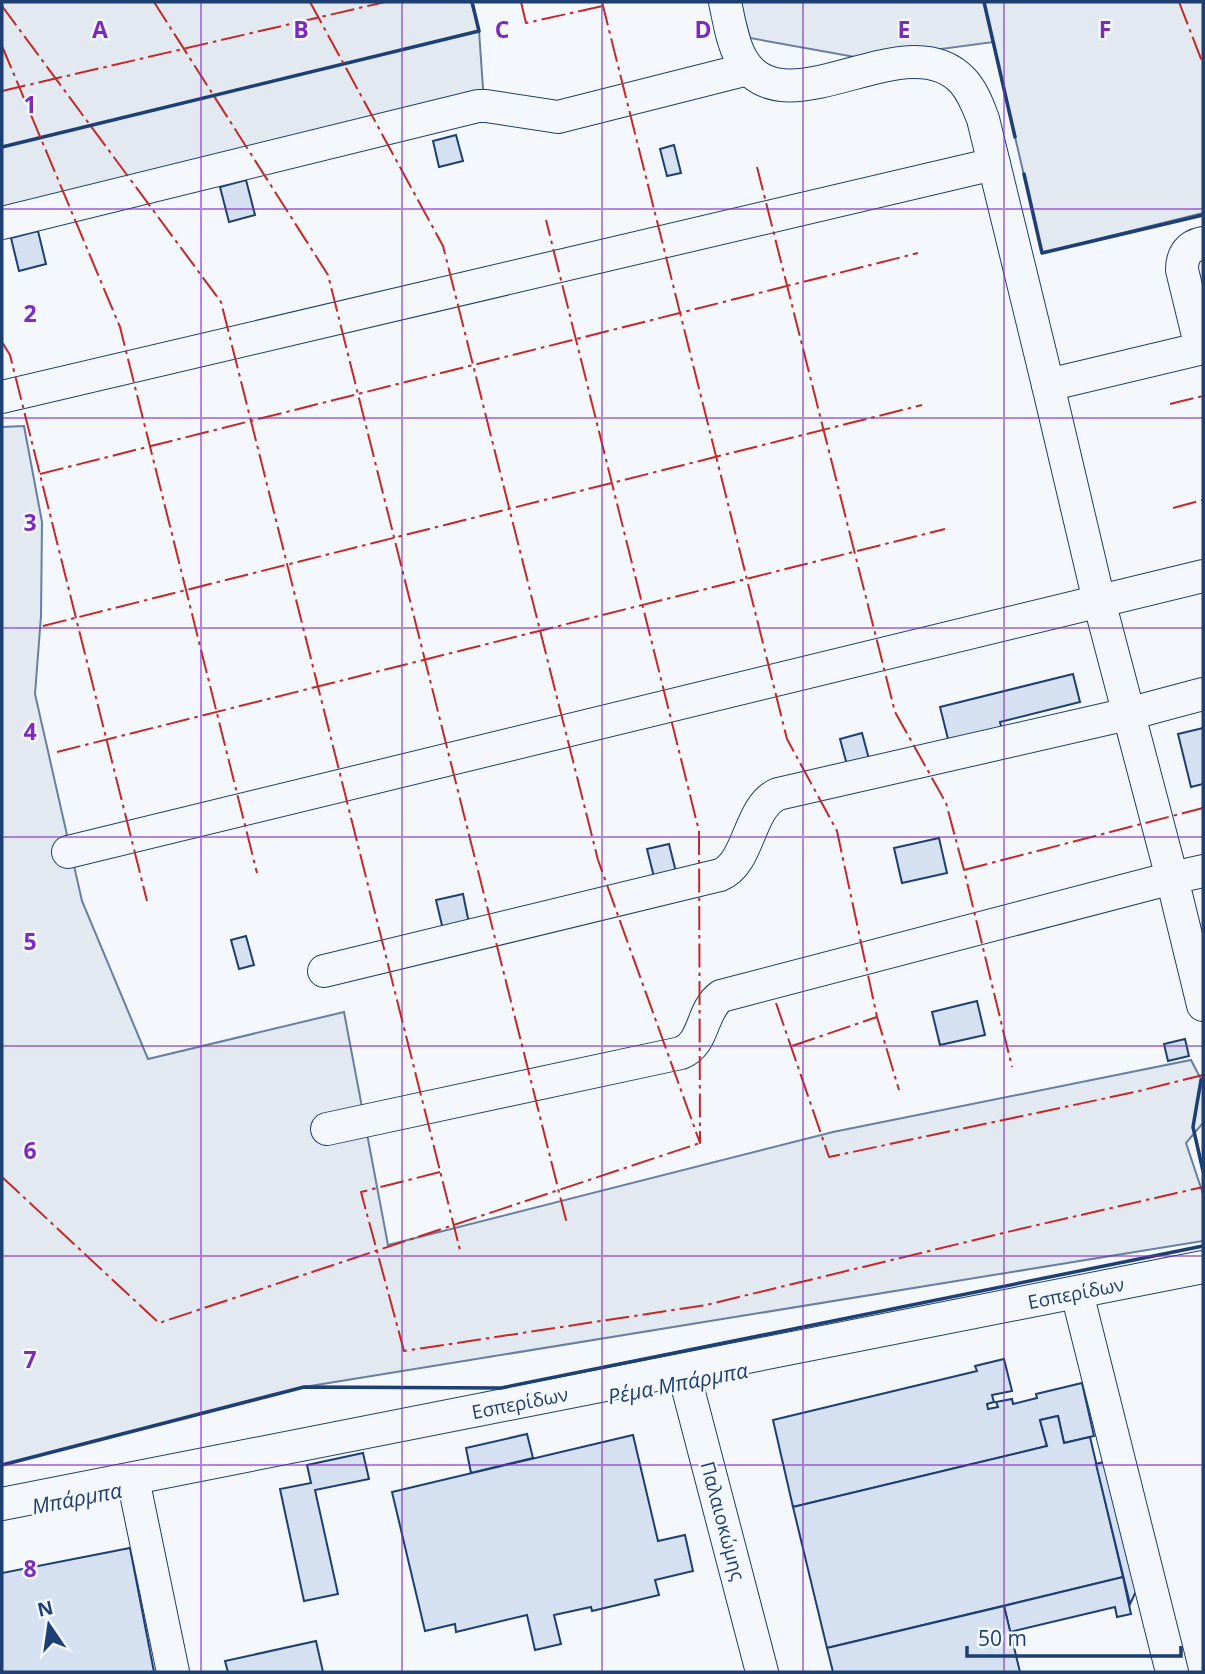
<svg xmlns="http://www.w3.org/2000/svg" width="1205" height="1674" viewBox="0 0 1205 1674" font-family="'Open Sans',sans-serif">
<style>
.green{fill:#e3e9f0;stroke:#687fa3;stroke-width:2}
.building{fill:#d5e0f0;stroke:#1d3f73;stroke-width:2}
.lines{fill:none;stroke-linecap:round;stroke-linejoin:round}
.minor-casing{stroke:#1d3f73;stroke-width:34}
.minor{stroke:#f4f7fb;stroke-width:32}
.wall{stroke:#1d3f73;stroke-width:3.5}
.power{stroke:#c62828;stroke-width:2;stroke-dasharray:24 5 3.5 5;stroke-linecap:butt}
.grid{fill:none;stroke:#7b2cbf;stroke-width:2;stroke-opacity:0.55}
.labels{text-anchor:middle;stroke-width:5;stroke-linejoin:round;paint-order:stroke}
.street-label{font-size:19px;fill:#1d3f73;stroke:#f4f7fb}
.water-label{font-size:21px;font-style:italic;fill:#1d3f73;stroke:#f4f7fb}
.grid-label{font-size:23px;text-anchor:middle;font-weight:bold;fill:#7b2cbf;stroke:#f4f7fb;stroke-width:5;stroke-linejoin:round;paint-order:stroke}
</style>
<rect width="100%" height="100%" fill="#f4f7fb"/>
<g class="green">
<path d="M2,2H472L479,31L484,102L2,221Z"/>
<path d="M740,2H1203V213L1042,253L993,42L866,59L750,38Z"/>
<path d="M24,426L42,522L41,616L35,694L82,901L148,1059L344,1012L388,1245L833,1132L1191,1060L1203,1083V1123L1186,1143L1203,1194V1241L304,1387L2,1465V427Z"/>
</g>
<g class="building">
<path d="M456,135L463,161L439,167L433,141Z"/>
<path d="M674,145L681,173L667,176L660,149Z"/>
<path d="M246,180L255,215L229,222L220,187Z"/>
<path d="M38,231L46,264L19,271L11,238Z"/>
<path d="M1073,674L1080,702L1000,722L1002,730L949,743L940,707Z"/>
<path d="M1203,728V784L1191,787L1178,734Z"/>
<path d="M862,733L869,759L847,765L840,739Z"/>
<path d="M939,838L947,873L902,883L894,848Z"/>
<path d="M669,844L676,872L654,877L647,849Z"/>
<path d="M463,894L470,928L444,934L436,900Z"/>
<path d="M246,936L254,965L239,969L231,940Z"/>
<path d="M977,1001L985,1035L940,1045L932,1012Z"/>
<path d="M1185,1039L1189,1056L1168,1061L1164,1044Z"/>
<path d="M1004,1359L1012,1391L992,1395L994,1402L987,1404L988,1409L998,1407L996,1402L1012,1399L1013,1404L1037,1398L1036,1394L1082,1383L1094,1436L1064,1443L1058,1416L1040,1420L1047,1446L793,1507L773,1420L977,1371L975,1366Z"/>
<path d="M1058,1416L1064,1443L1090,1437L1123,1577L827,1648L793,1507L1047,1446L1040,1420Z"/>
<path d="M527,1434L533,1458L471,1473L466,1448Z"/>
<path d="M633,1435L658,1541L685,1535L693,1571L655,1580L659,1595L592,1611L591,1607L554,1615L561,1644L535,1650L527,1615L456,1632L455,1624L425,1631L392,1492Z"/>
<path d="M363,1453L369,1479L315,1490L338,1594L304,1601L280,1489L311,1483L307,1465Z"/>
<path d="M1115,1459L1142,1579L1130,1604L1096,1464Z"/>
<path d="M130,1548L154,1672H2V1573Z"/>
<path d="M1123,1577L1131,1614L1117,1617L1115,1607L1010,1632L1004,1606Z"/>
<path d="M1004,1606L1020,1672H833L827,1648Z"/>
<path d="M316,1641L323,1672H228L225,1661Z"/>
</g>
<g class="lines">
<defs>
<g id="minor">
<path d="M2,223L478,106H486L558,117L748,69"/>
<path d="M1201,348L1182,270C1182,255 1188,246 1203,243"/>
<path d="M1048,385L1203,348"/>
<path d="M2,397L994,164"/>
<path d="M68,852L1203,576"/>
<path d="M1203,871L1172,878L1203,1005"/>
<path d="M324,971L720,875C750,863 748,807 778,794L1128,714L1203,694"/>
<path d="M327,1129L681,1053C705,1044 701,1010 721,996L1172,878L1099,601L1048,385L983,119C978,106 973,92 963,81C906,19 784,135 741,58C732,42 729,20 725,2"/>
<path d="M1077,1293L1172,1672"/>
<path d="M683,1370L762,1672"/>
<path d="M133,1479L173,1672"/>
<path d="M2,1504L1203,1267"/>
</g>
</defs>
<use href="#minor" class="minor-casing"/>
<use href="#minor" class="minor"/>
<g class="wall">
<path d="M984,2L1015,137"/>
<path d="M2,147L479,31L472,2"/>
<path d="M1024,174L1042,253L1203,215"/>
<path d="M1203,1079L1201,1080L1193,1127L1203,1171"/>
<path d="M2,1465L304,1387L501,1388L1203,1246"/>
</g>
<g class="power">
<path d="M154,2L328,275L567,1224"/>
<path d="M310,2L443,246L598,860L700,1143L699,831L546,220"/>
<path d="M521,2L526,23L603,6"/>
<path d="M602,2L787,739L837,831L877,1017L899,1090"/>
<path d="M1179,2L1203,64"/>
<path d="M2,6L221,302L461,1254"/>
<path d="M2,46L120,327L257,873"/>
<path d="M2,91L385,2"/>
<path d="M757,167L895,712L946,803L964,870L1012,1067"/>
<path d="M2,342L10,355L147,901"/>
<path d="M1170,404L1203,396"/>
<path d="M40,474L918,253"/>
<path d="M1173,508L1203,500"/>
<path d="M43,626L922,405"/>
<path d="M57,752L945,529"/>
<path d="M964,870L1203,808"/>
<path d="M776,1003L829,1157L1135,1092L1203,1075"/>
<path d="M792,1046L877,1017"/>
<path d="M440,1172L361,1192L404,1351L706,1305L1020,1229L1203,1187"/>
<path d="M2,1177L159,1323L700,1143"/>
</g>
</g>
<path class="grid" d="M201,2V1672M402,2V1672M602,2V1672M803,2V1672M1004,2V1672M2,209H1203M2,418H1203M2,628H1203M2,837H1203M2,1046H1203M2,1256H1203M2,1465H1203"/>
<g class="labels">
<g class="street-label">
<text transform="translate(1076 1293) rotate(-11)" y="7">Εσπερίδων</text>
<text transform="translate(520 1403) rotate(-11)" y="7">Εσπερίδων</text>
<text transform="translate(723 1521) rotate(75)" y="7">Παλαιοκώμης</text>
</g>
<g class="water-label">
<text transform="translate(678 1384) rotate(-11)" y="7">Ρέμα Μπάρμπα</text>
<text transform="translate(77 1499) rotate(-11)" y="7">Μπάρμπα</text>
</g>
</g>
<g class="grid-label">
<text x="100" y="38">A</text>
<text x="301" y="38">B</text>
<text x="502" y="38">C</text>
<text x="703" y="38">D</text>
<text x="904" y="38">E</text>
<text x="1105" y="38">F</text>
<text x="30" y="113">1</text>
<text x="30" y="322">2</text>
<text x="30" y="531">3</text>
<text x="30" y="740">4</text>
<text x="30" y="950">5</text>
<text x="30" y="1159">6</text>
<text x="30" y="1368">7</text>
<text x="30" y="1577">8</text>
</g>
<rect width="1205" height="1674" fill="none" stroke="#1d3f73" stroke-width="7"/>
<g transform="translate(49 1625) rotate(347)" stroke="#f4f7fb" stroke-width="5" paint-order="stroke">
<path d="M0-5L12 26L0 18L-12 26Z" fill="#1d3f73"/>
<text y="-10" font-size="19" font-weight="bold" text-anchor="middle" fill="#1d3f73">N</text>
</g>
<path d="M967 1646v10h214v-10" fill="none" stroke="#1d3f73" stroke-width="3.5"/>
<text x="978" y="1646" font-size="21" fill="#1d3f73" stroke="#f4f7fb" stroke-width="5" paint-order="stroke">50 m</text>
</svg>
